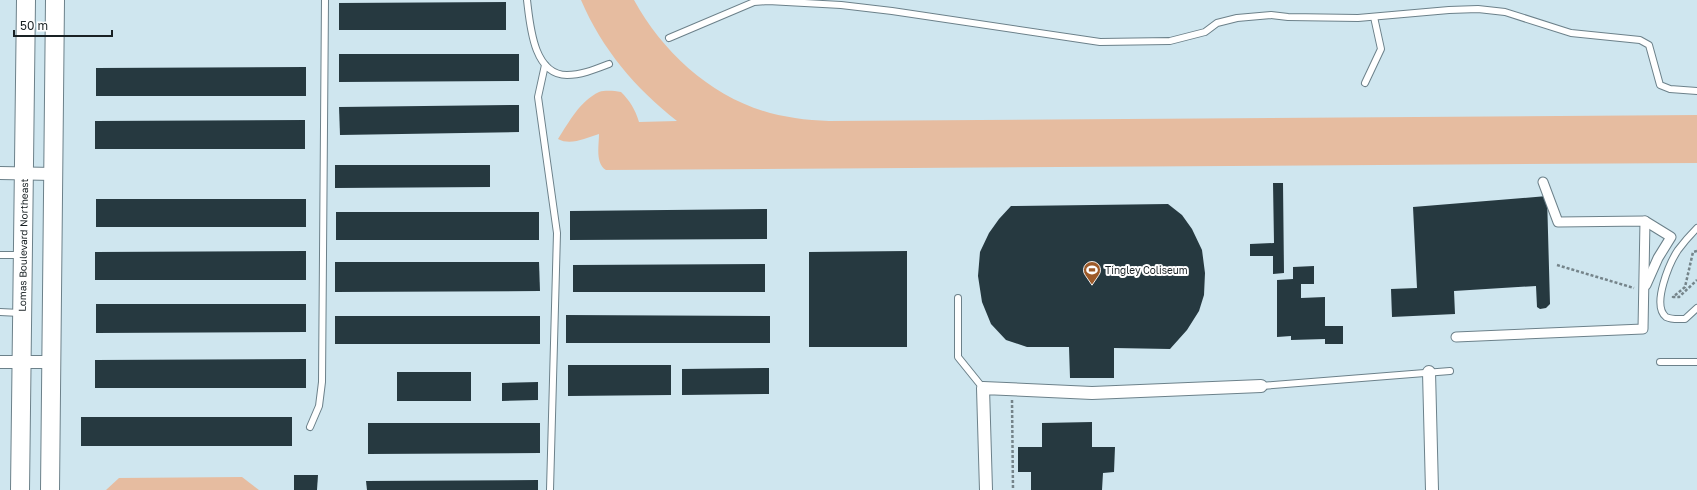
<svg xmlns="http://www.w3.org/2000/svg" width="1697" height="490" viewBox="0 0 1697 490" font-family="'Golos Text',sans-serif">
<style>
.green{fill:#e6bca0}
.building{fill:#263940}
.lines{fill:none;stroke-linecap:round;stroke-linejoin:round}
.service-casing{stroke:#6c818a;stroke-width:8}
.pedestrian-casing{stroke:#6c818a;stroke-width:11}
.minor-casing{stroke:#6c818a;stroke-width:14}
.secondary-casing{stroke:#6c818a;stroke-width:20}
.path{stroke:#75848a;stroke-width:2.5;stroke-dasharray:3 2;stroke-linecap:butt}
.service{stroke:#fff;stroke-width:6}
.pedestrian{stroke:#fff;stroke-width:9}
.minor{stroke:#fff;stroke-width:12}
.secondary{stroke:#fff;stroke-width:18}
.labels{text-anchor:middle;stroke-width:4;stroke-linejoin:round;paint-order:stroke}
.street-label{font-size:10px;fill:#192124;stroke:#fff}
.poi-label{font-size:10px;fill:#192124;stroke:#fff;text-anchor:start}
</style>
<rect width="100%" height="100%" fill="#cfe6ef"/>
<g class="green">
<path d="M581,0H634C667,60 725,109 795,118C806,120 818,120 829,121L1697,115V163L606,170C595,163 599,146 599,134C585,138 571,146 558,139C569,122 580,101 599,92C606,90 614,91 621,92C630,101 635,109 639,122L677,121C635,88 602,49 581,0Z"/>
<path d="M242,477L259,490H106L119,478Z"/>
</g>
<g class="building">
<path d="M506,2V30H339V3Z"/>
<path d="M339,54H519V81L339,82Z"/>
<path d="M306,67V96H96V68Z"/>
<path d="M519,105V132L340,135L339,107Z"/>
<path d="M305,120V149H95V121Z"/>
<path d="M335,165H490V187L335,188Z"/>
<path d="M1273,183H1283L1284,273L1273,274V256H1250V244L1274,243Z"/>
<path d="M1547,196L1550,304L1546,308L1540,309L1537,307L1536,286L1454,291L1455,314L1392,317L1391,289L1417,288L1413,207Z"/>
<rect x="96" y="199" width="210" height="28"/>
<path d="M1168,204L1182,215L1192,229L1202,250L1205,273L1204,295L1199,311L1187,330L1170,349L1114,348V378H1070L1069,347H1027L1006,340L991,324L982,302L978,276L980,252L989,233L999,219L1011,206Z"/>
<path d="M767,209V239L570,240V211Z"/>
<rect x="336" y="212" width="203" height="28"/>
<path d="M306,251V280H95V252Z"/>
<path d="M907,251V347H809V252Z"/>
<path d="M335,262H539L540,291L335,292Z"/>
<path d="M765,264V292H573V265Z"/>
<path d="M1314,266V284H1301V298L1325,297V326H1343V344H1325V339L1291,340V336L1277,337V280L1293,279V267Z"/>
<path d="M96,304H306V332L96,333Z"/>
<path d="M566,315L770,316V343H566Z"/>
<rect x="335" y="316" width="205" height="28"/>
<path d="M306,359V388H95V360Z"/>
<path d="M568,365H671V395L568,396Z"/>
<path d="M769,368V394L682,395V369Z"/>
<rect x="397" y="372" width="74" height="29"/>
<path d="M538,382V400L502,401V383Z"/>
<rect x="81" y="417" width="211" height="29"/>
<path d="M1092,422V447H1115L1114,472L1103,473L1102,490H1031V472H1018V447H1042V423Z"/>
<path d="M368,423H540V453L368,454Z"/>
<path d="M294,475H318L317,490H294Z"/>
<path d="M538,480V490H367L366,481Z"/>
</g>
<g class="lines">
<defs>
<g id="service">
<path d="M527,0C530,24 533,75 567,75C582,75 596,69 609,64"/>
<path d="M669,38L754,2L768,1L841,5L892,11L1100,42L1170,41L1205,32L1217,23L1237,18L1271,15L1288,17L1358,18L1449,10L1478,9L1505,12L1571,33L1640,40L1649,45L1660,85L1670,89L1697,91"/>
<path d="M545,65L538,97L557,233L550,490"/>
<path d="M1365,83L1381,49L1374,17"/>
<path d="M1697,228C1690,235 1684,242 1678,250C1670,262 1651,305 1666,317C1672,320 1679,319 1685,319L1697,308"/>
<path d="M0,255H20"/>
<path d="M958,298V357L983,388"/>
<path d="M0,312L20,313"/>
<path d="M1660,362H1697"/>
<path d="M1261,386L1450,371"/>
<path d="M310,427L319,406L322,382L325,0"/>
</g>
<g id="pedestrian">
<path d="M1645,221L1671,237L1658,258L1646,285"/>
<path d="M1456,337L1643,329L1645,221L1558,222L1543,182"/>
</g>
<g id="minor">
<path d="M0,173L54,174"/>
<path d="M0,362H52"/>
<path d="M1429,372L1432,490"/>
<path d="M986,490L983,388L1092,393L1261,386"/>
</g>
<g id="secondary">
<path d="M20,490L26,0"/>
<path d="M50,490L55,0"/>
</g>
</defs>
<use href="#service" class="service-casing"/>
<use href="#pedestrian" class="pedestrian-casing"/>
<use href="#minor" class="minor-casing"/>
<use href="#secondary" class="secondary-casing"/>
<g class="path">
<path d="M1697,251L1693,252L1685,287L1673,297H1679L1697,280"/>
<path d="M1557,265L1634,288"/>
<path d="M1012,400L1013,490"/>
</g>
<use href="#service" class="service"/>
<use href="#pedestrian" class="pedestrian"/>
<use href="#minor" class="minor"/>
<use href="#secondary" class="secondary"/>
</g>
<defs>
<symbol id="stadium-pin" viewBox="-11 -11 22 30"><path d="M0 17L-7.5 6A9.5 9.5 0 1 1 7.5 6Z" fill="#9c5928" stroke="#fff"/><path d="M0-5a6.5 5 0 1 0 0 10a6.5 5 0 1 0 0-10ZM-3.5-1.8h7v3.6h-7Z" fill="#fff"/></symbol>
</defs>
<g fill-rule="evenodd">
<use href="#stadium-pin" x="1082" y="260" width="20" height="27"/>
</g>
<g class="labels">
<g class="street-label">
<text transform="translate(23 245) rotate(-89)" y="4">Lomas Boulevard Northeast</text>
</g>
<g class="poi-label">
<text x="1105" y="274">Tingley Coliseum</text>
</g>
</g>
<path d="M14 30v6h98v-6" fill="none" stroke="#192124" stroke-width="2"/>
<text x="20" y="30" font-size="12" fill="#192124" stroke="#ffffff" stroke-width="3" paint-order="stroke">50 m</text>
</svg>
